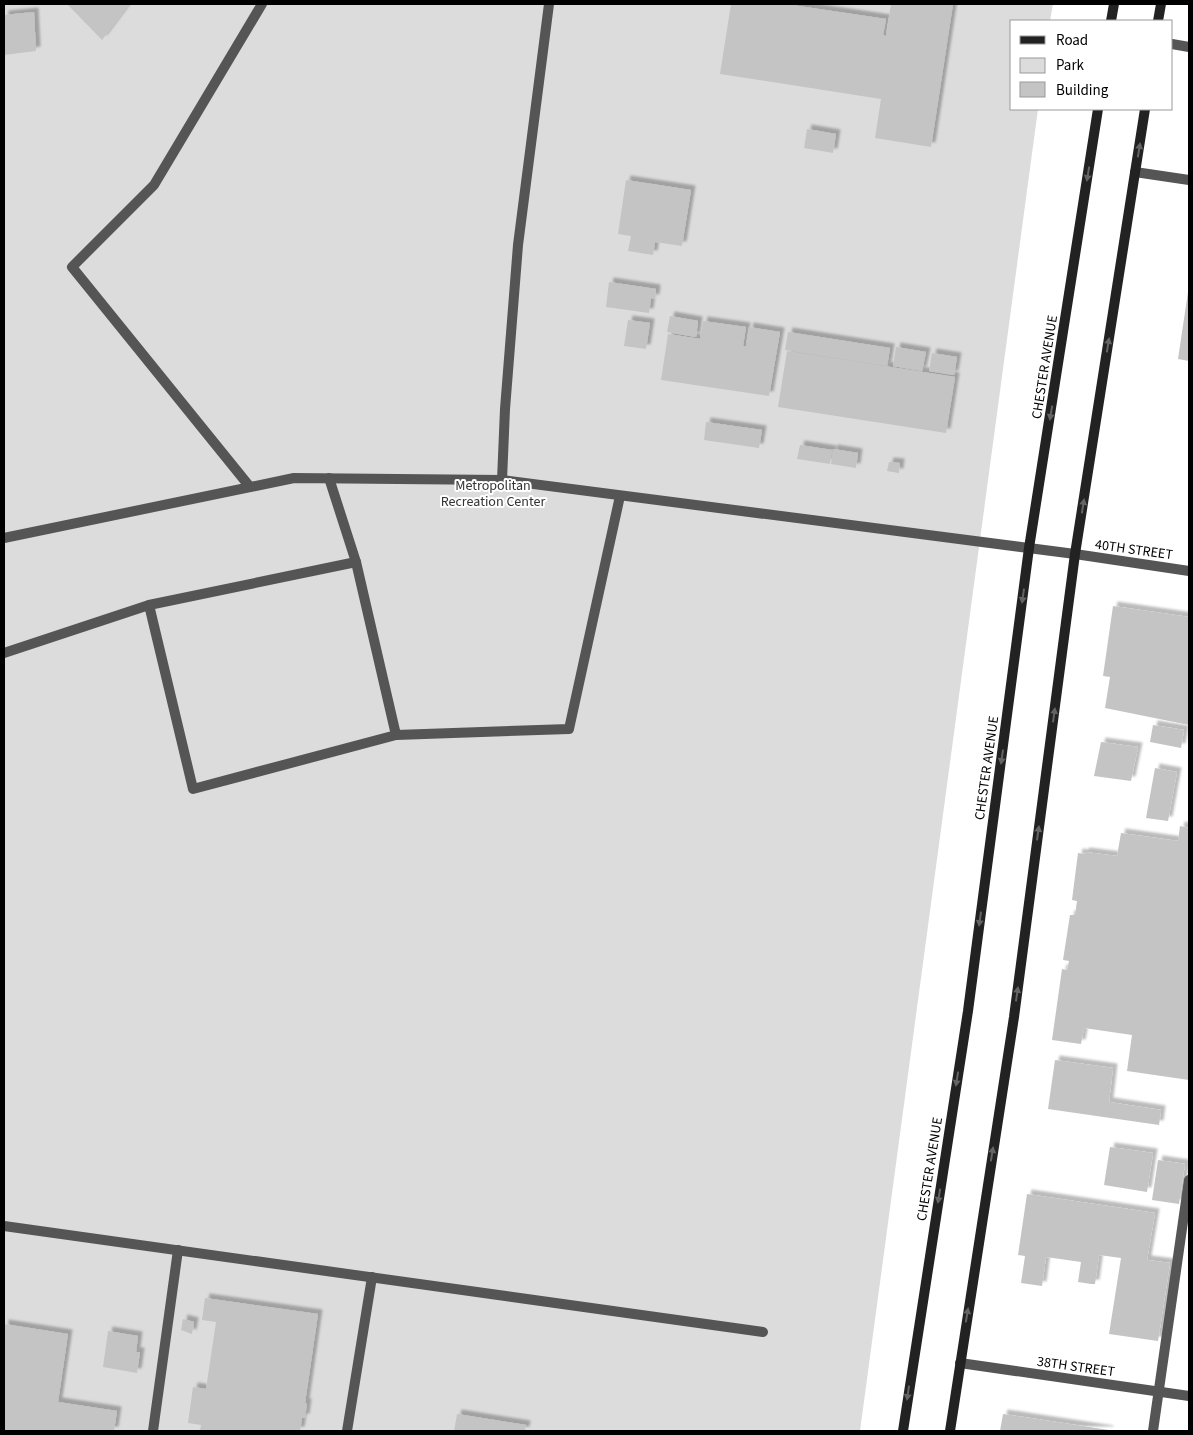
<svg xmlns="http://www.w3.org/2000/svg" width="1193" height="1435" viewBox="0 0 1193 1435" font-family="'Source Sans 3',sans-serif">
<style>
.green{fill:#dcdcdc}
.building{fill:#c4c4c4;filter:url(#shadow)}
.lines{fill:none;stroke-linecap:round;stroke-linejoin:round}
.lane{stroke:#555;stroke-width:10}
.street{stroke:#555;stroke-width:10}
.secondary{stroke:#222;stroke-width:10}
.oneway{fill:#646464}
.labels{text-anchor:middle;stroke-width:4;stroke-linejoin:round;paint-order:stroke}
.street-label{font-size:14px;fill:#000;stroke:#fff}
.park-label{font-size:14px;fill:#333;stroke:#fff}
</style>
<defs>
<filter id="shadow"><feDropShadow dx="4.5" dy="-4.5" stdDeviation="1" flood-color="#0004"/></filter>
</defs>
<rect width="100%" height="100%" fill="#fff"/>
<path class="green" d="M4,4H1053L1050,21H1012V109H1038L860,1431H4Z"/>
<g class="building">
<path d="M67,4H129L102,40Z"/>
<path d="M731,4H785L886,19L883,35L886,36L891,4H953L931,147L875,138L881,99L720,74Z"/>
<path d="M34,12L36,51L4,55V15Z"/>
<path d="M807,129L836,134L833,153L804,148Z"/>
<path d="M626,180L691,190L682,246L655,242L653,255L628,251L631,236L618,234Z"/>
<path d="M609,282L656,289L655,299L651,298L649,313L606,307Z"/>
<path d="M1188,292H1189V361L1178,359Z"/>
<path d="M670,316L698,321L696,337L667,332Z"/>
<path d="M628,320L650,323L646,349L624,346Z"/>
<path d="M703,321L746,327L743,346H746L749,327L780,332L769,396L661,380L668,334L700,339Z"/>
<path d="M788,332L890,348L887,366L785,350Z"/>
<path d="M896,347L926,352L922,371L893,366Z"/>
<path d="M787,351L955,377L946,433L778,407Z"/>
<path d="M932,353L957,357L954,375L929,371Z"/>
<path d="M706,422L762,430L759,448L704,440Z"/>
<path d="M800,445L832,450L830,464L797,459Z"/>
<path d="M833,449L858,453L856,468L831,464Z"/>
<path d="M889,462L900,463L899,473L887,471Z"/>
<path d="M1113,606L1189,617V725L1105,708L1110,677L1103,676Z"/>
<path d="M1153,725L1184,730L1181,748L1150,742Z"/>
<path d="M1101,742L1138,747L1131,781L1094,776Z"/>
<path d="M1155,768L1177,772L1168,821L1146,818Z"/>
<path d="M1180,826L1189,828V1080L1127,1071L1132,1035L1084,1028L1081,1044L1052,1040L1062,969L1067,970L1069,961L1063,960L1070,915H1075L1077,901L1072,900L1078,853L1084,854L1085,852L1117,856L1121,833L1178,841Z"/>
<path d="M1055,1060L1113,1068L1109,1102L1161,1110L1159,1125L1048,1109Z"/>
<path d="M1110,1147L1153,1153L1147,1192L1104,1185Z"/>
<path d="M1158,1160L1185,1164L1179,1204L1152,1200Z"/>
<path d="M1027,1194L1155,1213L1147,1260L1170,1263L1158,1341L1109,1334L1121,1258L1099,1255L1095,1284H1091L1078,1282L1081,1262L1046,1257L1042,1286L1021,1283L1025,1256L1018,1255Z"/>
<path d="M205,1298L318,1314L305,1403H307L305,1418H302L300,1431H200L201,1425L188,1423L193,1387L206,1389L216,1322L202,1320Z"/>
<path d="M183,1319L194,1322L192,1334L181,1330Z"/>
<path d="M4,1324L68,1334L58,1402L117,1411L114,1431H4Z"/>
<path d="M108,1331L138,1336L136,1352H140L137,1373L103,1367Z"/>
<path d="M457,1414L526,1425L525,1431H454Z"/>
<path d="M1003,1414L1109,1430V1431H1000Z"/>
</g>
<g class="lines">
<g class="lane">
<path d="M1172,44L1189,47"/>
<path d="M1135,172L1189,180"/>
<path d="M329,478L356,562L396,735L569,729L620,496"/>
<path d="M502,480L505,409L518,245L549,4"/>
<path d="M250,487L72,267L154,185L262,4"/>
<path d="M149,605L193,789L396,735"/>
<path d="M4,653L149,605L356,562"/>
<path d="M4,1226L763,1332"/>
<path d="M153,1431L178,1250"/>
<path d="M347,1431L372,1277"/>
<path d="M1153,1431L1189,1180"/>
</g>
<g class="street">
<path d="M4,538L294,478L502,480L1075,554L1189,571"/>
<path d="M960,1363L1189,1396"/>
</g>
<g class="secondary">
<path d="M1111,21L1114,4"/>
<path d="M1158,21L1161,4"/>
<path d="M903,1431L968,1011L1029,548L1098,109"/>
<path d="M950,1431L1014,1017L1075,554L1145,109"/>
</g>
</g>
<defs><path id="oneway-solid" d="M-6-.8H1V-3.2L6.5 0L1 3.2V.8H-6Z" transform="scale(1.25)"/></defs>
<g class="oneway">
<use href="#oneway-solid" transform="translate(1139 150) rotate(-81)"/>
<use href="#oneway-solid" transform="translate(1088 174) rotate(99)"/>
<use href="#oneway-solid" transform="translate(1108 345) rotate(-81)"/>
<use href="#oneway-solid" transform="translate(1051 413) rotate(99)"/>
<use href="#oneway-solid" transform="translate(1083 506) rotate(-81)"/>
<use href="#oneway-solid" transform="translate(1023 596) rotate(98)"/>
<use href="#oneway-solid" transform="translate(1054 715) rotate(-82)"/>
<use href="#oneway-solid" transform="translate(1002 757) rotate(98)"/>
<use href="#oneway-solid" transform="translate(1038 833) rotate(-82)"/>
<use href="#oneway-solid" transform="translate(980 919) rotate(98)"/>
<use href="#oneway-solid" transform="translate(1017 994) rotate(-82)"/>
<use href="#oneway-solid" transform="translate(957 1079) rotate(99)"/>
<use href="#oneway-solid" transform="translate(992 1154) rotate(-81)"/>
<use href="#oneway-solid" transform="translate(939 1196) rotate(99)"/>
<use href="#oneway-solid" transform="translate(967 1315) rotate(-81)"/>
<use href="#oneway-solid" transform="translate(908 1393) rotate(98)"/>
</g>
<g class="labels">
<g class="street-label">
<text transform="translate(1044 367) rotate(-81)" y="5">CHESTER AVENUE</text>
<text transform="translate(1134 549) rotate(8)" y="5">40TH STREET</text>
<text transform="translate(986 768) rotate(-82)" y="5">CHESTER AVENUE</text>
<text transform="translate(929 1169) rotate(-81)" y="5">CHESTER AVENUE</text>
<text transform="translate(1076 1366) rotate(8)" y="5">38TH STREET</text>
</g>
<g class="park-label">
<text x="493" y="490">Metropolitan<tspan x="493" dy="16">Recreation Center</tspan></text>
</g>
</g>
<rect width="1193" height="1435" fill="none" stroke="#000000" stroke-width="10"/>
<rect x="1010" y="20" width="162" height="90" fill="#ffffff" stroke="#999999"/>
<rect x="1020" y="36" width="25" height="8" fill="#222222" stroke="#999999"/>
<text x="1056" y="45" font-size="15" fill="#000000">Road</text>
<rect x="1020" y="58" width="25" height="15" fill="#dcdcdc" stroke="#999999"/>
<text x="1056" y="70" font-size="15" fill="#000000">Park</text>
<rect x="1020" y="82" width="25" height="15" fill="#c4c4c4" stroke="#999999"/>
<text x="1056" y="95" font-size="15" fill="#000000">Building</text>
</svg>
